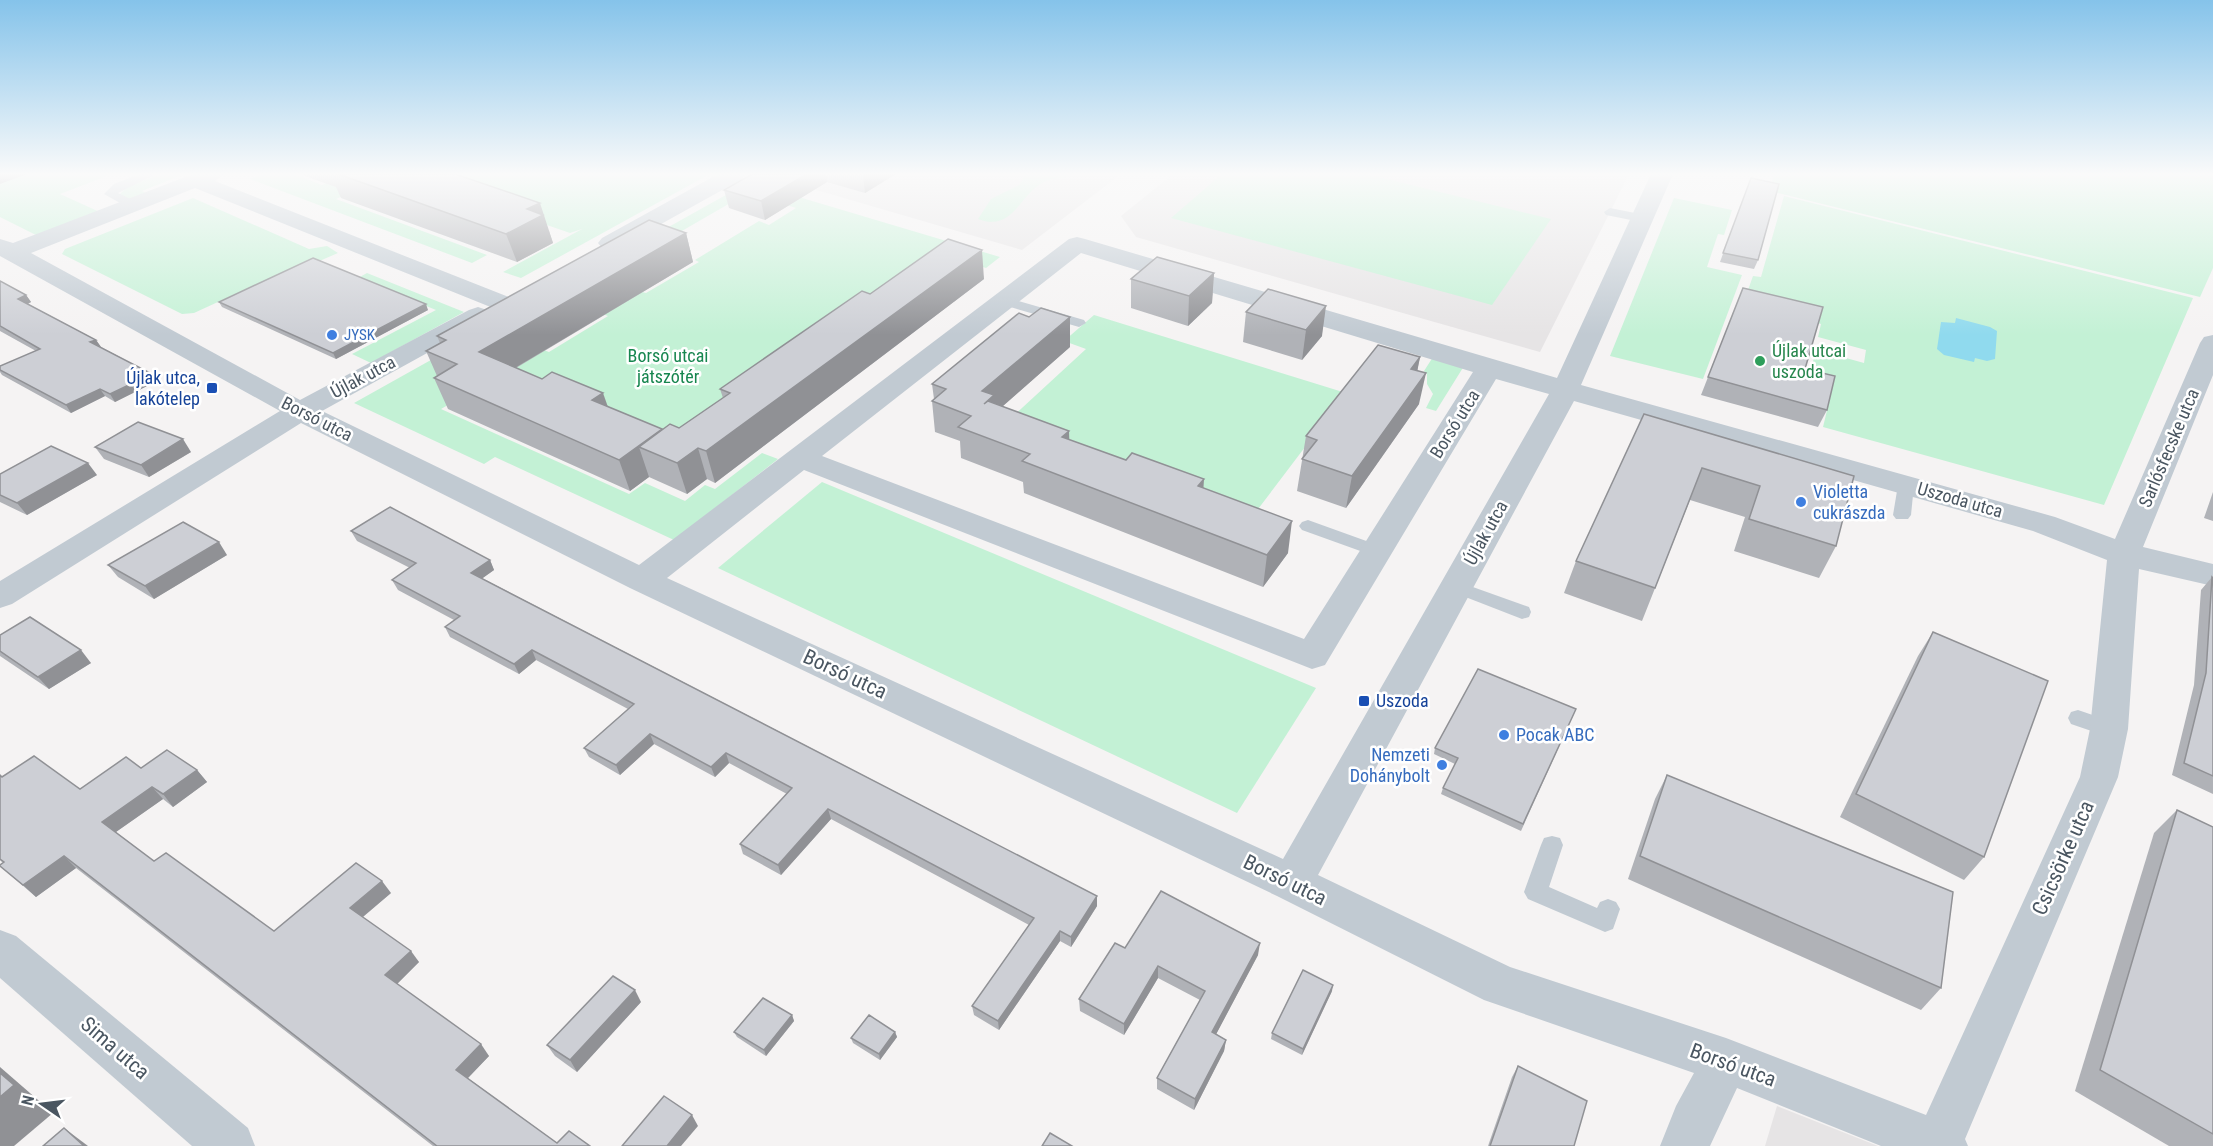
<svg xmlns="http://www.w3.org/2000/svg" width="2213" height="1146" viewBox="0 0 2213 1146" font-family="'Roboto Condensed',sans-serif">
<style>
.education{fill:#e6e4e5}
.green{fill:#c3f1d5}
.water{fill:#90daee}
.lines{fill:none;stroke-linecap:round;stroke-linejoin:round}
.service{fill:#c1cad2;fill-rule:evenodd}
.minor{fill:#c1cad2;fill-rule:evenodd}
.wall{fill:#b0b2b7}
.shaded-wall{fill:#909195}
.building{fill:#cdcfd5;stroke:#909195;stroke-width:1.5}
.shop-dot{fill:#3f7fe0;stroke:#fff;stroke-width:2}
.leisure-dot{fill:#2e9e5b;stroke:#fff;stroke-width:2}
.transit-dot{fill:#1a4fb4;stroke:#fff;stroke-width:2}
.labels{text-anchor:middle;stroke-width:5;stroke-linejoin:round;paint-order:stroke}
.far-shop-label{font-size:15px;fill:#366cbe;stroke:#fff;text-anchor:start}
.leisure-label{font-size:18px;fill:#27864d;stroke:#fff;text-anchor:start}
.park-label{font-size:18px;fill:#17864f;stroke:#fff}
.street-label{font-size:18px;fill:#4a5661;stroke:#fff}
.transit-label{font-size:18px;fill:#164399;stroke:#fff;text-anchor:end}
.shop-label{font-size:18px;fill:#366cbe;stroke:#fff;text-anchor:start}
.near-street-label{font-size:21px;fill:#4a5661;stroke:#fff}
</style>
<rect width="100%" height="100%" fill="#f5f3f3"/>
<g class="education">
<path d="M803,174H1121L1022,250L789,182Z"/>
<path d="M1173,174H1629L1540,352L1136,237L1121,216Z"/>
<path d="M1777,1106L1878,1146H1765Z"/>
</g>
<g class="green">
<path d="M0,174H112L60,194L102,213L40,237L0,217Z"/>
<path d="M162,174H184L142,191L152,196L131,201L119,196C126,184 149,179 162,174Z"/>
<path d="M261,174H294L322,185L347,174H392L336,199L487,255L472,263L250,179Z"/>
<path d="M399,174H705L708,175L521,278L503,272L582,229L570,233Z"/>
<path d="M1026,174H1073C1064,180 1051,177 1042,183C1018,197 1013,232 978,219L991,199L1019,185Z"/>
<path d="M1222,174H1366L1551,219L1492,305L1171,218Z"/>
<path d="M1774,174H2213V268L2200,297L1770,191Z"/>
<path d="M749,182L732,202L642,254L465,395L441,409L629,494L645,483L685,501L705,485L715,489L762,453L778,459L674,540L495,457L484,464L354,403Z"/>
<path d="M772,189L1000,257L986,268L951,257L689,453L499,374L541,349L549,352L608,316L600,313L638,291L646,293L699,262L695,260L759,221L769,225L796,208L759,196Z"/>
<path d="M1784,196L2193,298L2104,505L1823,427L1831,394L1804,387L1817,350L1864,363L1866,350L1818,337L1821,324L1743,304L1753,276L1761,277Z"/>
<path d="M193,198L309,249L327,246L338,253L273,281L266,280L194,313L182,314L62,254L65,249Z"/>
<path d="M1674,198L1732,210L1724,235L1718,234L1707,267L1742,275L1703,379L1610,356Z"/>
<path d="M367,273L464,312L371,363L352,354L436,310L358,278Z"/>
<path d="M1094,315L1346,393L1249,521L998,430L1086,349L1064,341Z"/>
<path d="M1433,357L1464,366L1436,411L1426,408L1433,394L1427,384V374L1424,371Z"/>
<path d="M822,482L1316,688L1237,813L718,568Z"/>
</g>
<path class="water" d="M1956,318L1990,327L1997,331L1995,359L1987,361L1975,358L1974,362L1944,355L1937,349L1941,322L1955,323Z"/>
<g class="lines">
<g class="service">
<path d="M139,174H156L118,193L137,202V208H129L104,194L114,184Z"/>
<path d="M1610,208L1645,215L1647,218L1641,222L1606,215L1604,212Z"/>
<path d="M1005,297L1084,320L1086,323L1079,327L1000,304L998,301L1000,298Z"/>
<path d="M1906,480L1912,481L1914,485L1911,515L1908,519H1896L1893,515L1898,485L1900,481Z"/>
<path d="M1308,520L1383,547L1386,551L1383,555L1377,557L1302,530L1299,526L1302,522Z"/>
<path d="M1456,581L1529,607L1531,612L1529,617L1522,619L1450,591L1447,587L1450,583Z"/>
<path d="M2078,710L2116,723L2119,729L2116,735L2109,737L2071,724L2068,718L2071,712Z"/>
<path d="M1552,836L1560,838L1563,845L1549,887L1597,908L1600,902L1608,899L1616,902L1620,909L1613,929L1605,932L1528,899L1524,892L1541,845L1544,838Z"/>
</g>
<g class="minor">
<path d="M193,174H224L215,181L511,298L515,303L511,308L502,311L493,308L195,188L31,253L300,400L469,310L478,307L487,310L491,315L487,320L322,411L639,565L1069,239L1077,237L1085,239L1557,378L1651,174H1673L1581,385L2055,517L2115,539L2200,343L2204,337L2213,335V375L2143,547L2213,564V586L2139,569L2128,729L2118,777L1965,1139L1968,1146H1881L1737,1088L1710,1146H1660L1676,1106L1694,1073L1484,1000L1277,896L630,588L301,423L12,604L0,608V581L280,411L0,256V239L13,243ZM1081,253L1473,372L1304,639L822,456ZM1496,379L1549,394L1283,859L667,578L804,470L1312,669L1325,665ZM1574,401L2033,531L2107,560L2090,729L2080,777L1926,1115L1726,1038L1510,967L1318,875Z"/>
<path d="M718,174H745L742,179L618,248L610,250L602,248L598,243L602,238Z"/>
<path d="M0,930L16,936L248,1128L255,1146H192L0,978Z"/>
</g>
</g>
<g class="wall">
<path d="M299,174H455L549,231L553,243L517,262L341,198L336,187Z"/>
<path d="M752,174H896L865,193L827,182L765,220L729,208L724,190Z"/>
<path d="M1751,178L1758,260L1754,269L1720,262Z"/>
<path d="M686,233L693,262L516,368L662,430L679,428L723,398L720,389L870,294L984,279L715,483L707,479L687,494L649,477L630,491L448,409L434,378L437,376L426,351L440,343L437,336Z"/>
<path d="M1214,273L1212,303L1188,326L1131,308V279Z"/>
<path d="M0,281L26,295L31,302L28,304L96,340L101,347L152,374L157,381L115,402L105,396L71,413L2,375L0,372V366L36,351L0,331Z"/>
<path d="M1743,288L1805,369L1827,410L1818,427L1701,395Z"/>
<path d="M1268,289L1322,336L1302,360L1243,342L1246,312Z"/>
<path d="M219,302L428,310L336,359L222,307Z"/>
<path d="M1070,347L1003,406L1069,440L1203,488L1288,553L1263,587L1024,493L1023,482L961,458L960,441L935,432L932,401L934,399L932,384Z"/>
<path d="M1420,357L1417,371L1419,404L1346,508L1297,491L1306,436Z"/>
<path d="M1644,414L1854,476L1836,546L1819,578L1734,551L1745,517L1690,500L1642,621L1564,593L1576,561Z"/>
<path d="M95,447L191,452L149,477L104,459Z"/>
<path d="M0,474L97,475L27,515L0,502Z"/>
<path d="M2213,492V521L2204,518Z"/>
<path d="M351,531L490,560L494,570L482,578L1097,896V906L1071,947L1060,941L999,1030L974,1015L972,1006L1029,925L831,819L781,875L743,854L740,844L787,794L729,763L715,777L654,744L620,775L589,757L584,748L628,709L536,660L519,674L450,637L445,627L454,620L398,590L392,580L410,568L357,541Z"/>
<path d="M227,555L154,599L118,577L108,565Z"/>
<path d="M2212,577L2213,578V794L2172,775L2194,685L2201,590Z"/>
<path d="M1933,632L1984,857L1964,880L1840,817L1918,656Z"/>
<path d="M0,635L91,663L49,689L0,656Z"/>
<path d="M1576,709L1521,831L1441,794L1443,788L1455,764L1434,754L1435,748Z"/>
<path d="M141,768L197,770L207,782L173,807L163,799L116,832L154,861L274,931L391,893L363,917L419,962L397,984L489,1056L468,1078L557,1143L590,1146H433L76,868L36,897L0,866L3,863L0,860V775L2,777L80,789Z"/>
<path d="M1667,775L1941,988L1921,1010L1628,879L1655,799Z"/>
<path d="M2177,810L2213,827V1146H2169L2075,1091L2154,833Z"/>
<path d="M1125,948L1258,955L1216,1034L1226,1040L1224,1051L1194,1110L1157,1089V1078L1200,1000L1158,978L1124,1035L1080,1011L1079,999Z"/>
<path d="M1332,991L1302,1055L1271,1039L1272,1033Z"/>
<path d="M641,1002L577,1072L555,1056L547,1045Z"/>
<path d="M792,1015L794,1021L766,1056L737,1037L734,1032Z"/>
<path d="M895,1032L897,1037L880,1060L853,1043L851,1038Z"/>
<path d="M1518,1066L1574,1146H1488L1512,1077Z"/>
</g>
<g class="shaded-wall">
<path d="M0,174H27L0,184Z"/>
<path d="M807,174H826L827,182L765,220L761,201Z"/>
<path d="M864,174H896L865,193L863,175Z"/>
<path d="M540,203L553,243L517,262L506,234L527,209Z"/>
<path d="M686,233L693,262L491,382L479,352Z"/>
<path d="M982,250L984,279L715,483L706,451Z"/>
<path d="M1214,273L1212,303L1188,326L1189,296Z"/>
<path d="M26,295L31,302L23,306L18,299Z"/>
<path d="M426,304L428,310L336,359L333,353Z"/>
<path d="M1326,306L1322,336L1302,360L1306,330Z"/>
<path d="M1070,317V347L996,412L982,391Z"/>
<path d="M96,340L101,347L90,342Z"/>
<path d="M1420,357L1414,388L1411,369Z"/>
<path d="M1426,373L1419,404L1346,508L1352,476Z"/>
<path d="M152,374L157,381L115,402L110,394Z"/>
<path d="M100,389L105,396L71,413L66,405Z"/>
<path d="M603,393L614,424L592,400Z"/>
<path d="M662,429L639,447L649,477L630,491L619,460Z"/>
<path d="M1069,431L1070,462L1062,437Z"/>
<path d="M183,439L191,452L149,477L141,465Z"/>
<path d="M698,448L707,479L687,494L677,463Z"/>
<path d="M88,463L97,475L27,515L17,503Z"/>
<path d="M1204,479L1202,511L1198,486Z"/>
<path d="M1292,521L1288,553L1263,587L1267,555Z"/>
<path d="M219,542L227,555L154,599L145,586Z"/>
<path d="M490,560L494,570L476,583L471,573Z"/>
<path d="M81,650L91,663L49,689L38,677Z"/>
<path d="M532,650L536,660L519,674L514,664Z"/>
<path d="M650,734L654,744L620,775L616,765Z"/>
<path d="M726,753L729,763L715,777L711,767Z"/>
<path d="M197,770L207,782L173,807L163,794Z"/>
<path d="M152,787L163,799L113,834L102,822Z"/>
<path d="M828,809L831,819L781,875L778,865Z"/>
<path d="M64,856L76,868L36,897L23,885Z"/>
<path d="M382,881L391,893L359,920L350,908Z"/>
<path d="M1097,896V906L1071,947V937Z"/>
<path d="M1060,931V941L999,1030L998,1021Z"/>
<path d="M1260,943L1258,955L1211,1044L1212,1032Z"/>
<path d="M411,951L419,962L394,987L385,975Z"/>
<path d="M1158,966V978L1124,1035V1024Z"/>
<path d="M1333,985L1332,991L1302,1055L1303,1049Z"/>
<path d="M635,990L641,1002L577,1072L570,1060Z"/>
<path d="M792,1015L794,1021L766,1056L764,1050Z"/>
<path d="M895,1032L897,1037L880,1060L879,1054Z"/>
<path d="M1226,1040L1224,1051L1194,1110L1195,1099Z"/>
<path d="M481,1044L489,1056L465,1081L456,1070Z"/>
<path d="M0,1067L53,1113L14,1146H0Z"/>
<path d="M692,1115L698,1126L681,1146H667Z"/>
<path d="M64,1128L88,1146H84Z"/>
</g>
<g class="building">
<path d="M338,174H455L540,203L527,209L543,215L506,234Z"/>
<path d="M752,174H807L761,201L724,190Z"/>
<path d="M1751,178L1779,184L1758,260L1723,253Z"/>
<path d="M649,220L686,233L479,352L542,379L552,372L603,393L592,400L662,429L619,460L434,378L457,364L426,351L446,340L437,336Z"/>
<path d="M948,239L982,250L706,451L698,448L677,463L639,447L670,424L679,428L730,393L720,389L862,291L870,294Z"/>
<path d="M1157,257L1214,273L1189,296L1131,279Z"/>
<path d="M313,258L426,304L333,353L219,302Z"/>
<path d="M0,281L26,295L18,299L96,340L90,342L152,374L110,394L100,389L66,405L0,370V366L40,349L0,326Z"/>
<path d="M1743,288L1823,307L1805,369L1835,376L1827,410L1708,377Z"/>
<path d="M1268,289L1326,306L1306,330L1246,312Z"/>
<path d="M1041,308L1070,317L982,391L994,395L984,404L988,401L1069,431L1062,437L1126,460L1132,453L1204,479L1198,486L1292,521L1267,555L1022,461L1030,454L958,427L971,416L932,401L946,389L932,384L1019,313L1029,317Z"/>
<path d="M1378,345L1420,357L1411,369L1426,373L1352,476L1302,459L1317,440L1306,436Z"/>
<path d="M1644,414L1854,476L1836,546L1749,519L1760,486L1702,468L1655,588L1576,561Z"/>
<path d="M138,422L183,439L141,465L95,447Z"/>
<path d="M51,446L88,463L17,503L0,495V474Z"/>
<path d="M390,507L490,560L471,573L1097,896L1071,937L1060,931L998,1021L972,1006L1034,918L828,809L778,865L740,844L792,788L726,753L711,767L650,734L616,765L584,748L634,704L532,650L514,664L445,627L460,616L392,580L416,563L351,531Z"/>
<path d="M183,522L219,542L145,586L108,565Z"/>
<path d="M2212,577L2213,578V776L2184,763L2206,673Z"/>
<path d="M30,617L81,650L38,677L0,651V635Z"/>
<path d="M1933,632L2048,681L1984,857L1856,794Z"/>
<path d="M1478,669L1576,709L1523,824L1443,788L1458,758L1435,748Z"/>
<path d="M167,750L197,770L163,794L152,787L102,822L154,861L166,853L274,931L356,863L382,881L350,908L411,951L385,975L481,1044L456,1070L557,1143L569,1131L590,1146H437L64,856L23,885L0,866V865L4,862L0,859V775L2,777L34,756L80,789L126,757L141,768Z"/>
<path d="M1667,775L1953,892L1941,988L1640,856Z"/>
<path d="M2177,810L2213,827V1134L2100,1070Z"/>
<path d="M1161,891L1260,943L1212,1032L1226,1040L1195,1099L1157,1078L1205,991L1158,966L1124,1024L1079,999L1115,943L1125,948Z"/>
<path d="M1303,970L1333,985L1303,1049L1272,1033Z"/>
<path d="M613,976L635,990L570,1060L547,1045Z"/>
<path d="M763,998L792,1015L764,1050L734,1032Z"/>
<path d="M869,1015L895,1032L879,1054L851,1038Z"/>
<path d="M1518,1066L1587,1101L1574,1146H1490Z"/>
<path d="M0,1073L14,1085L0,1097Z"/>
<path d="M664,1096L692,1115L667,1146H622Z"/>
<path d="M64,1128L84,1146H43Z"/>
<path d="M1050,1133L1072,1146H1042Z"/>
</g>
<linearGradient id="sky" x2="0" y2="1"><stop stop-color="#85c3ea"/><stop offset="0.52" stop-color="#fafafa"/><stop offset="1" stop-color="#fafafa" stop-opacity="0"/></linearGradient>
<rect width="2213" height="335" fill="url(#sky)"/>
<g class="shop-dot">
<circle cx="332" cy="335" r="6"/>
<circle cx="1801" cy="502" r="6"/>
<circle cx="1504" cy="735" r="6"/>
<circle cx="1442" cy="765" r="6"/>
</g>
<circle class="leisure-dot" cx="1760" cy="361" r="6"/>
<g class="transit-dot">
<rect x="206" y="382" width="12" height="12" rx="3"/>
<rect x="1358" y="695" width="12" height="12" rx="3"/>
</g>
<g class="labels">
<g class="far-shop-label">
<text x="344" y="340">JYSK</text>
</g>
<g class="leisure-label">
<text x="1772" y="357">Újlak utcai<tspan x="1772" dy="21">uszoda</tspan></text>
</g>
<g class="park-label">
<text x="668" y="362">Borsó utcai<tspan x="668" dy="21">játszótér</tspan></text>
</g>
<g class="street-label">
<text transform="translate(363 377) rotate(-28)" y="6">Újlak utca</text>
<text transform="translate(317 419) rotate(27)" y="6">Borsó utca</text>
<text transform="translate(1455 424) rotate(-58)" y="6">Borsó utca</text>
<text transform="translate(2169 448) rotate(-67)" y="6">Sarlósfecske utca</text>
<text transform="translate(1960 500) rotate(16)" y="6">Uszoda utca</text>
<text transform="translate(1486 533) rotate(-61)" y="6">Újlak utca</text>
</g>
<g class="transit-label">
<text x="200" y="384">Újlak utca,<tspan x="200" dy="21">lakótelep</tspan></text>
<text x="1376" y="707" text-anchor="start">Uszoda</text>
</g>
<g class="shop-label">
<text x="1813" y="498">Violetta<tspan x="1813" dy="21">cukrászda</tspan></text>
<text x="1516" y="741">Pocak ABC</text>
<text x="1430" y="761" text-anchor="end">Nemzeti<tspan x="1430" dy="21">Dohánybolt</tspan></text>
</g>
<g class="near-street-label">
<text transform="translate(845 674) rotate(25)" y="7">Borsó utca</text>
<text transform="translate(2063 858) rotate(-66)" y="7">Csicsörke utca</text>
<text transform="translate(1285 880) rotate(26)" y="7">Borsó utca</text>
<text transform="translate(115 1048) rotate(41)" y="7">Sima utca</text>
<text transform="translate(1733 1065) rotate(20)" y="7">Borsó utca</text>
</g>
</g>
<g transform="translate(42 1104) rotate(284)" stroke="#ffffff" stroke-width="4.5" paint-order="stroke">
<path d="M0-4.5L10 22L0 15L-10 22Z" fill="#4a5661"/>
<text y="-9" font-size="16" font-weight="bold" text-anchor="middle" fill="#4a5661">N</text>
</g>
</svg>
